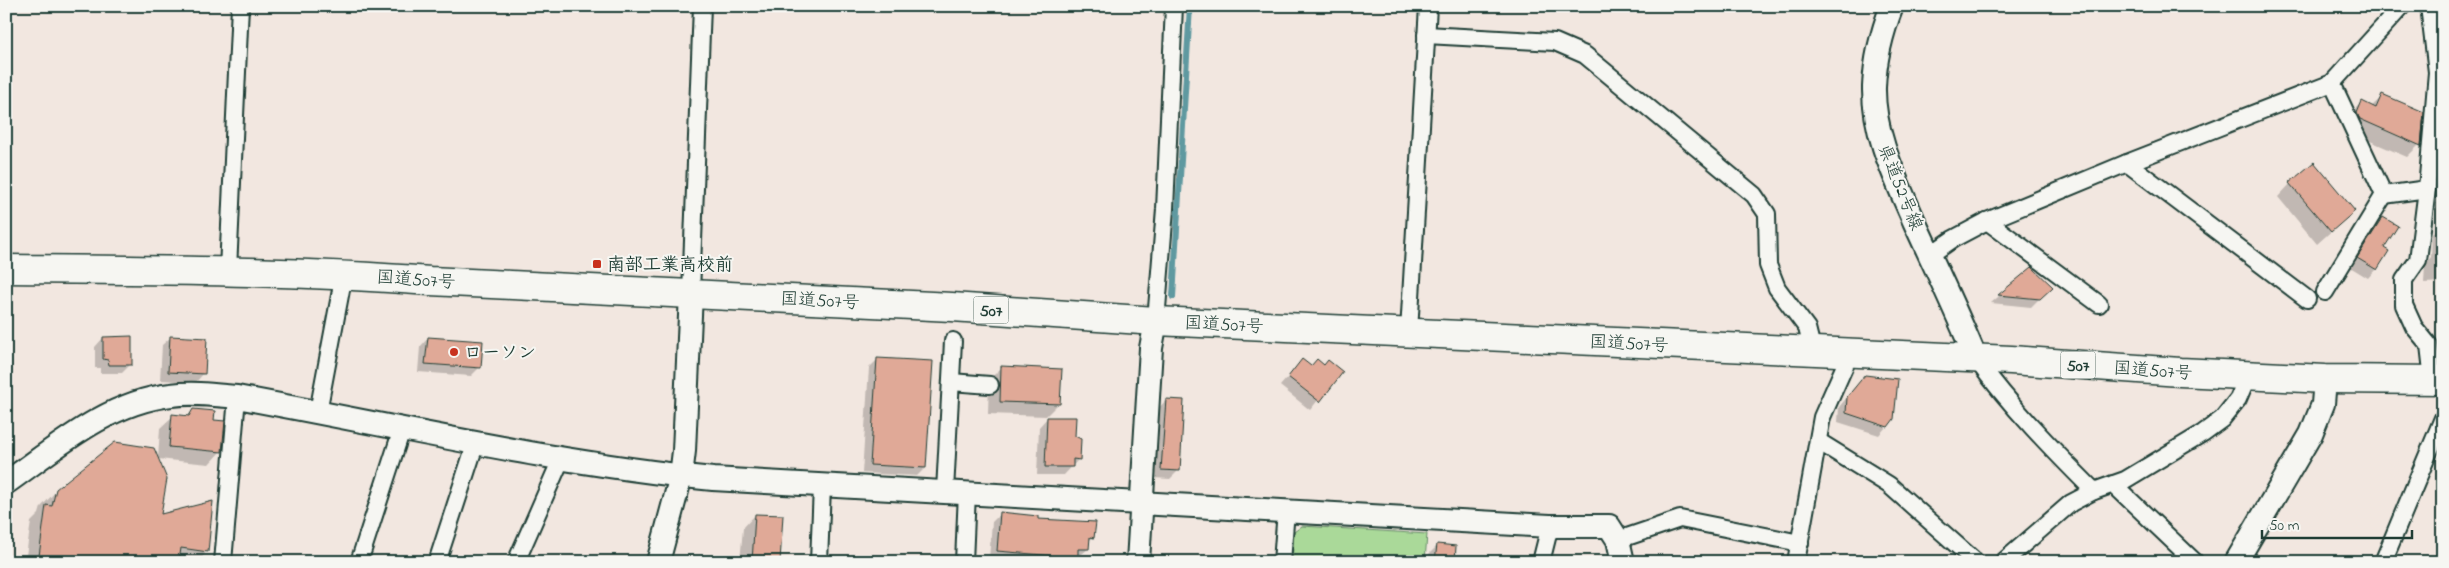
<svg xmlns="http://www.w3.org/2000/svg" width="2449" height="568" viewBox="0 0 2449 568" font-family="'Indie Flower','Klee One',sans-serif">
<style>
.green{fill:#aad999;stroke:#648b66}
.shadow{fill:#0003}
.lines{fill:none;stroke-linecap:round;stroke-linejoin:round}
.stream{stroke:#5f99a0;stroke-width:6}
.building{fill:#e0a997;stroke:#1f3d34}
.street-casing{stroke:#1f3d34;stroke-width:20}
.secondary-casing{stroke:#1f3d34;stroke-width:26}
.highway-casing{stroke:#1f3d34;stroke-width:31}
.street{stroke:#f6f6f2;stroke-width:16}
.secondary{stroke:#f6f6f2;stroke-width:22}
.highway{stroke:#f6f6f2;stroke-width:28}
.poi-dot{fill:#c8321e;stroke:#f6f6f2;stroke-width:2}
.labels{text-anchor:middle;stroke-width:4;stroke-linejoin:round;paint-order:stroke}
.shield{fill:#f6f6f2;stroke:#60746d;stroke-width:1}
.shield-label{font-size:16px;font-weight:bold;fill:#1f3d34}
.street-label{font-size:18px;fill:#1f3d34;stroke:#f6f6f2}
.poi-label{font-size:18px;font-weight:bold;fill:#1f3d34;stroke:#f6f6f2;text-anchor:start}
</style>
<rect width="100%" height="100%" fill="#f2e7e0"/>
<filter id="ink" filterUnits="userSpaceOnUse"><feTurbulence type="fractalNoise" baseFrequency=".02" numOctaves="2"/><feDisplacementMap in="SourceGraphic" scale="10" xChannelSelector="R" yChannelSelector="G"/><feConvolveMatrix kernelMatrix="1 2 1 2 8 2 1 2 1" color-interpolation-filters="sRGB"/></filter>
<g filter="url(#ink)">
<path class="green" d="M1302,526L1427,534L1425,562H1292L1294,532Z"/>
<g class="shadow">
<path d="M2383,96L2419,145L2407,157L2347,131L2350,115L2362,103L2371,107Z"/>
<path d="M2290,184L2354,211L2317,244L2278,197Z"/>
<path d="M2383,218L2376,269L2368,278L2350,267L2374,227Z"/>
<path d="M2441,225H2443V282L2424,283L2425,264L2431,257L2432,234Z"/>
<path d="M2032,268L2051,287L2031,307L1991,303Z"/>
<path d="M171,337L204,373L196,382L160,380L162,345Z"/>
<path d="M103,338L130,365L122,373H100V368H95V347Z"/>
<path d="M428,338L480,367L471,376L418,372L420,347Z"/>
<path d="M878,359L925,468L917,476L862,473L869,368Z"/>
<path d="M1303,360L1311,367L1324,366L1341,372L1310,410L1280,386Z"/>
<path d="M1002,367L1059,403L1046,416L988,414L989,380Z"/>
<path d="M1857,385L1887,426L1879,435L1838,422L1839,407Z"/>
<path d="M1166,400L1178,471L1170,479L1153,478L1158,409Z"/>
<path d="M193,410L213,421L221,451L209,464L158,459L160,428L173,416L187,417Z"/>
<path d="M1047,418L1074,437L1079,459L1064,475H1037L1039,427Z"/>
<path d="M57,490L160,516L212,503L206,552L199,562H25L31,522L39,514L41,507Z"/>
<path d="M1001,513L1036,520L1093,537L1088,542V549L1072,562L989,559L992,522Z"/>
<path d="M755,515L779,562H740L743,528Z"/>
<path d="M1437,546L1454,562H1428L1429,554Z"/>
</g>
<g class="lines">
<path class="stream" d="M1173,297L1190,6"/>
</g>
<g class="building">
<path d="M2382,94L2424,112L2421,146L2360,119L2357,113L2362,101L2376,108Z"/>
<path d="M2314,162L2355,211L2331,232L2289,183Z"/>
<path d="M2383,217L2398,226L2384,248L2389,251L2377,270L2357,258Z"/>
<path d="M2032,267L2053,287L2040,299L1998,295Z"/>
<path d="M132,336V365H109L108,360L103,359V337Z"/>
<path d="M170,336L207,338L205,374L168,372Z"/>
<path d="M428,337L483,341L481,368L425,364Z"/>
<path d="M877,358L933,361L926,468L870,465Z"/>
<path d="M1302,359L1311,366L1317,359L1324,365L1328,360L1343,372L1320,402L1288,377Z"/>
<path d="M1001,366L1062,369L1060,404L1000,402Z"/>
<path d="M1865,375L1898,379L1894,419L1888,427L1846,413L1847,397Z"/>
<path d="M1166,399L1184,400L1180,471L1161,470Z"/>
<path d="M193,409L215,411L214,420L225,421L222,452L169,447L172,414L189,416Z"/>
<path d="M1047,417H1076L1075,436L1081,439L1080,460L1073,459V467H1045Z"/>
<path d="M115,442L154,448L167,479L161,514L213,501L208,552L181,548L179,562H55V560L39,556L46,505L52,506L56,489Z"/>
<path d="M1000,512L1038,516V519L1096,522L1094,538L1090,537L1089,549H1078V558L997,551Z"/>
<path d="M755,514L783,515L780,562H752Z"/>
<path d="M1437,544L1456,546L1455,562H1435Z"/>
</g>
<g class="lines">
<defs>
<g id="street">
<path d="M2429,6L2437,72L2427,189L2418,260L2404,280V305L2414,327L2429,345L2433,380"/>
<path d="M1426,35L1555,42L1585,55L1754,195L1767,214L1768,265L1777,288L1807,328L1813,352"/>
<path d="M2332,83L2384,195"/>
<path d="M2127,163L2307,299"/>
<path d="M2384,195L2427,189"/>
<path d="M1987,221L2099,304"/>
<path d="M1930,255L1953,239L1987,221L2127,163L2332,83L2402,6"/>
<path d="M228,270L240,6"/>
<path d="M2325,292L2384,195"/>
<path d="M691,293L702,6"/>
<path d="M1156,321L1165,209L1174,6"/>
<path d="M1409,332L1428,6"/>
<path d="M1976,359C2011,407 2052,449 2094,491"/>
<path d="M951,382L990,385"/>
<path d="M318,412L344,274"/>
<path d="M1818,441L1889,485L1976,562"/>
<path d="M2113,484L2195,562"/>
<path d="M945,491L953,341"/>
<path d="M1618,540L1680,519L1800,543"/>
<path d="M223,562L237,397"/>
<path d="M359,562L402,429"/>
<path d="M437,562L476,442"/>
<path d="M516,562L562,457"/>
<path d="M819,562L822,486"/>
<path d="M964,562L967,492"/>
<path d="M1282,562L1286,510"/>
<path d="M1541,562L1550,526"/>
<path d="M1796,562L1822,417L1850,354"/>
<path d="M2003,562L2071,503L2094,491L2125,480L2203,433L2222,419L2238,399L2248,375"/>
<path d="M2383,562L2443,418"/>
</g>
<g id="secondary">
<path d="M1892,6C1882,32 1875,60 1874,87C1873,134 1896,179 1914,221C1935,267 1957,312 1976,359"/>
<path d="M6,483C57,447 108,402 171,395C193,392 215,395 237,397C395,426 553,463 713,479L1550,526H1609L1618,540L1623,562"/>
<path d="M658,562L681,476L684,451L691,293"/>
<path d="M1138,562L1151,348L1156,321"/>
<path d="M2236,562L2311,434L2323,404L2325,379"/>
</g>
<path id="highway" d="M6,269C148,270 289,270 430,281L952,307L1156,321L2011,360L2180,372L2325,379L2443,380"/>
</defs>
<use href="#street" class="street-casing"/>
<use href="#secondary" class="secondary-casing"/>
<use href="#highway" class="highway-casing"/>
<use href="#street" class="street"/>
<use href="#secondary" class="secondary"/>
<use href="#highway" class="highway"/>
</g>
</g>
<g class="poi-dot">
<rect x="592" y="259" width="10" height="10" rx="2.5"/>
<circle cx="454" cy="352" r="5"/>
</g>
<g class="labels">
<g class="shield">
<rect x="973.5" y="296.5" width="35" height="27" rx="4"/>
<rect x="2060.5" y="351.5" width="35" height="27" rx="4"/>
</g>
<g class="shield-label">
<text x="991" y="316">507</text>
<text x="2078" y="371">507</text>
</g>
<g class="street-label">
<text transform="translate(1901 187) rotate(68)" y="6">県道52号線</text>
<text transform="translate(416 279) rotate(4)" y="6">国道507号</text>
<text transform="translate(820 300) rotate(3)" y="6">国道507号</text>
<text transform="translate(1224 324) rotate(3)" y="6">国道507号</text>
<text transform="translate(1629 343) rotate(3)" y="6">国道507号</text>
<text transform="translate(2153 370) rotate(4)" y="6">国道507号</text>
</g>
<g class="poi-label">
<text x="607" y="270">南部工業高校前</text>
<text x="464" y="358">ローソン</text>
</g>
</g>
<rect width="2449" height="568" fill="none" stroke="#f6f6f2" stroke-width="25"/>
<rect x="12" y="12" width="2424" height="543" fill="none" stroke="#1f3d34" stroke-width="2" filter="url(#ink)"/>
<path d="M2262 530v8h150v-8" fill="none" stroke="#1f3d34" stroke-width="2.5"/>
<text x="2269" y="530" font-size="15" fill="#1f3d34" stroke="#f6f6f2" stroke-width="4" paint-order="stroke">50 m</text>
</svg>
